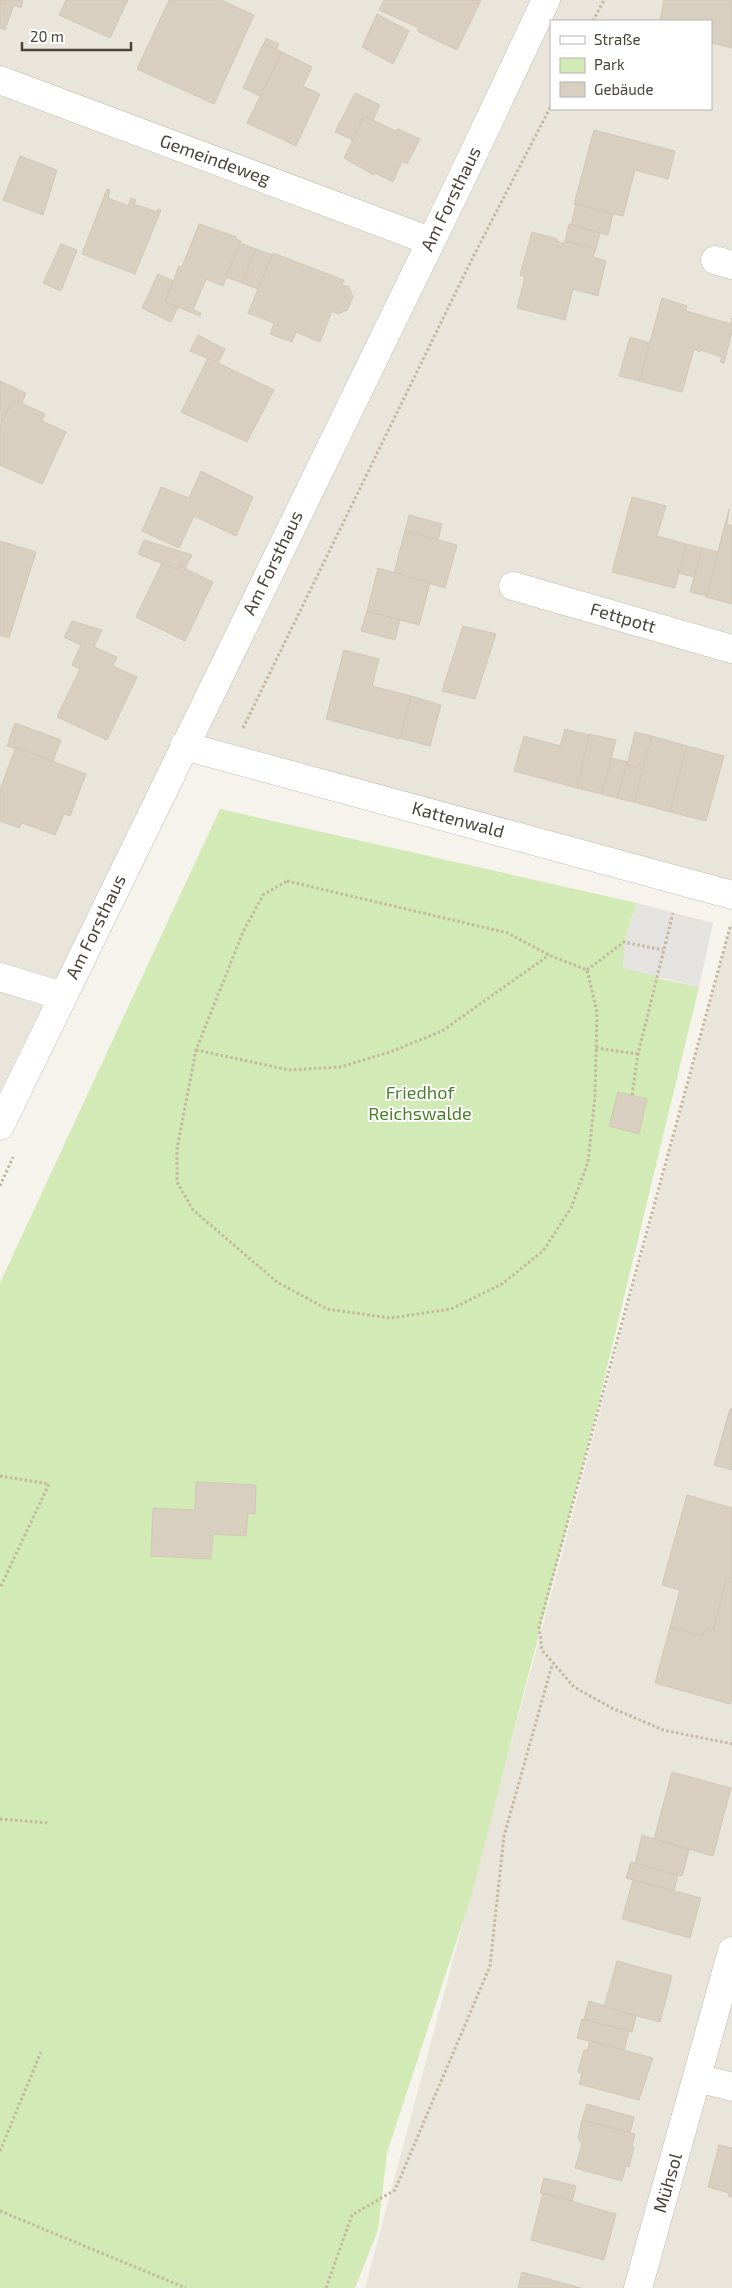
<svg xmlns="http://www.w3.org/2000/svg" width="732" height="2288" viewBox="0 0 732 2288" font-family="'Exo 2',sans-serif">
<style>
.residential{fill:#eae5da;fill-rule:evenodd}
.green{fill:#d2eab5}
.parking{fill:#e5e3e0}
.building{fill:#d8cfc1;stroke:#d3c7b4}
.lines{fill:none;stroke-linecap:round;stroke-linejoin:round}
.minor-casing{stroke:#c2bbae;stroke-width:29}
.path{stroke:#c4b79f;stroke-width:3;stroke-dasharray:2.5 2.5;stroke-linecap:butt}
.minor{stroke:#fff;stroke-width:28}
.labels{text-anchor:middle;stroke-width:4;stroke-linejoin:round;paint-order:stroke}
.street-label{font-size:18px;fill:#4b4439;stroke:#fff}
.park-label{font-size:18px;fill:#4a7f2a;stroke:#fff}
</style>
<rect width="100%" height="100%" fill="#f6f3ec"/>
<g class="residential">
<path d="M0,0H732V895L184,746L53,984L0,1092ZM551,21H711V109H551Z"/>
<path d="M732,920V2288H365Z"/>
</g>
<path class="green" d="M220,809L637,903L624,942L657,978L699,987L598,1405L471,1897L387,2153L378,2230L355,2288H0V1283Z"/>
<path class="parking" d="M637,903L713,923L699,987L623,968L624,942Z"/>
<g class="building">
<path d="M0,0H23L21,8L14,5L5,30L0,28Z"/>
<path d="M66,0H128L110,38L59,15Z"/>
<path d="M169,0H221L254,15L214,104L137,69Z"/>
<path d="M384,0H481L457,50L417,31L419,28L379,10Z"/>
<path d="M664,0H732V48L711,43V21H660Z"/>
<path d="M377,14L409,31L393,64L362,47Z"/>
<path d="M266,38L279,44L276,50L264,44Z"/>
<path d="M263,44L282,52L260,96L243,88Z"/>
<path d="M282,52L312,67L303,86L320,94L296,146L247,123Z"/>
<path d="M355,93L380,105L373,120L364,116L353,140L335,132Z"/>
<path d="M364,116L396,131L398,129L420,139L407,164L402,161L393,182L375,173L374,175L344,158Z"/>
<path d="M594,130L675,151L668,179L635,170L623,216L574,204Z"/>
<path d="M20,156L57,170L43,215L3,200Z"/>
<path d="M107,189L110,190L108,198L128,206L131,198L136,200L134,204L157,212L158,209L161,210L135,274L82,254Z"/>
<path d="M576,204L613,214L608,235L571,225Z"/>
<path d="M199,224L237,237L236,239L241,241L223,286L206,279L193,310L201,313L200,316L165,302L179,266L182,267Z"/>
<path d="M569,224L600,233L596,249L565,241Z"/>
<path d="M532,232L557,239V241L564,244L565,241L596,249L593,257L606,261L598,296L573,289L565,320L517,308L525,277L520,275Z"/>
<path d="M240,243L256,249L242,283L226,277Z"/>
<path d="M61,244L77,250L61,291L43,283Z"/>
<path d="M256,249L272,255L258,289L242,283Z"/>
<path d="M273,253L344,280L342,285L349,287L353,297L347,310L338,314L332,311L320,342L296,332L292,342L270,334L274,323L248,313Z"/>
<path d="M158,274L173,281L165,302L178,307L171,322L142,308Z"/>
<path d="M662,298L687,306L686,311L731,324L732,318V331L724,363L720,362L722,357L700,350V352L694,349L682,392L639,381Z"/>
<path d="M198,335L225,349L218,363L190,351Z"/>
<path d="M630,337L650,343L639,381L619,376Z"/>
<path d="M208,358L274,390L247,442L181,412Z"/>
<path d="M0,381L26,393L22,403L13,399L1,423Z"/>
<path d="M13,399L45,414L42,421L66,432L42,484L0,465V426Z"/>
<path d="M201,471L253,497L236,536L194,516L179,548L142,531L161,487L189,498Z"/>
<path d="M632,497L666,506L657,536L686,544L675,588L612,572Z"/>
<path d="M729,509L727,524L732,526V604L706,597Z"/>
<path d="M409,515L442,524L438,540L405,531Z"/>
<path d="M405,531L457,545L445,588L394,573Z"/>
<path d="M144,540L192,555L185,568L180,566L178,570L138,554Z"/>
<path d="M0,541L36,552L9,638L0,635Z"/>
<path d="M686,544L702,548L694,577L679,573Z"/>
<path d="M702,548L718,552L707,596L690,592Z"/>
<path d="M162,563L178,570L180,566L213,582L185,641L136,617Z"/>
<path d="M378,568L430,583L419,625L367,611Z"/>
<path d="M367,611L400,620L395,640L361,631Z"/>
<path d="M72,621L102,630L94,647L117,657L113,666L137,677L107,740L57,717L80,669L72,665L81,645L64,637Z"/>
<path d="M463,626L496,634L475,699L442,691Z"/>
<path d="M344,650L379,659L372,686L411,696L399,739L326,719Z"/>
<path d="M411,696L441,705L430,746L400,738Z"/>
<path d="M15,723L61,740L53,761L7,746Z"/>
<path d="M565,729L589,735L577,788L514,771L524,736L560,746Z"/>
<path d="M635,732L652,736L643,770L627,765Z"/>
<path d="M589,734L616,740L602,794L577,788Z"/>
<path d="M652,736L687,746L670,812L634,802Z"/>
<path d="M687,746L724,756L706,821L670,812Z"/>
<path d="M16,747L86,774L70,816L64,814L55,835L22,823L19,828L0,821V789Z"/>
<path d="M611,758L628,762L617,798L602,794Z"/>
<path d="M627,765L643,770L634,802L617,798Z"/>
<path d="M618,1092L647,1099L639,1134L609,1126Z"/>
<path d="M730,1409H732V1470L714,1465Z"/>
<path d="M196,1482L256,1485L255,1514L248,1513L246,1536L213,1534L211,1559L151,1556L153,1508L195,1510Z"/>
<path d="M687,1495L732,1508V1582L726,1581L713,1630L709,1629L703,1632V1636L670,1627L680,1590L662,1585Z"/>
<path d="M726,1581L732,1582V1700L730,1704L655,1683L670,1627L703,1636V1632L709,1629L713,1630Z"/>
<path d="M672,1772L731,1788L713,1856L654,1839Z"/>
<path d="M642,1835L689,1850L682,1876L635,1864Z"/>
<path d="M631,1862L678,1875L674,1891L626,1878Z"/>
<path d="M633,1880L701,1898L690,1938L622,1919Z"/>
<path d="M617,1961L672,1976L660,2022L604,2007Z"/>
<path d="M589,2001L636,2016L632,2032L584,2019Z"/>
<path d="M582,2019L629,2031L624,2050L577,2038Z"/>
<path d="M590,2041L653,2058L639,2100L579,2084L582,2073L578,2072L584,2050L587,2051Z"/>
<path d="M587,2104L634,2117L630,2133L582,2120Z"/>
<path d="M582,2120L635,2134L632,2146L634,2147L629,2167L626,2166L622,2181L575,2168L582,2144L578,2138Z"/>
<path d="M719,2145L732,2148V2197L728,2196L729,2193L708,2187Z"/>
<path d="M544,2178L576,2186L572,2201L540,2193Z"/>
<path d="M543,2193L616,2214L604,2260L531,2240Z"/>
<path d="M522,2272L581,2288H518Z"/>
</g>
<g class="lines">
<defs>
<g id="minor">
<path d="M0,80L430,241"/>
<path d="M715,260L732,265"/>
<path d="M513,586L732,649"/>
<path d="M184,746L732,895"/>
<path d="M0,977L62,996"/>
<path d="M0,1126L459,184L546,0"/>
<path d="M698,2078L732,2087"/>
<path d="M638,2288L732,1951"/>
</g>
</defs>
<use href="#minor" class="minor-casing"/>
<g class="path">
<path d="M593,21L604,0"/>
<path d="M243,728L472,259L551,106"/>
<path d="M287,881L508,933L549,955L587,970L597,1012L595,1096L588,1162L571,1208L543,1251L502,1284L451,1309L390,1318L327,1309L277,1282L193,1210L177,1182V1149L196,1050L243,932L263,895Z"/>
<path d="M730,927L539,1627L542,1650L574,1687L612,1708L663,1730L732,1744"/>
<path d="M587,970L624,942L663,950"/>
<path d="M596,1048L638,1054"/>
<path d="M196,1050L289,1070L340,1067L390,1052L442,1031L549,955"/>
<path d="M632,1095L638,1054L673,913"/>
<path d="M0,1186L13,1157"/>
<path d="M0,1476L49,1484L0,1588"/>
<path d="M0,1819L49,1823"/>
<path d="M0,2151L41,2052"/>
<path d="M0,2211L186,2288"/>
<path d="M326,2288L352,2215L395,2190L490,1966L504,1836L552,1665"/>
</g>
<use href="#minor" class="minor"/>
</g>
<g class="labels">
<g class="street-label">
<text transform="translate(215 160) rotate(20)" y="6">Gemeindeweg</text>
<text transform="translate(451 199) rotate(-64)" y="6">Am Forsthaus</text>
<text transform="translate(273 563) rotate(-64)" y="6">Am Forsthaus</text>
<text transform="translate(623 618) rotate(16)" y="6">Fettpott</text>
<text transform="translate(458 820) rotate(15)" y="6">Kattenwald</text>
<text transform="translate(96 927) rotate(-64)" y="6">Am Forsthaus</text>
<text transform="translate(668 2183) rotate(-74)" y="6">Mühsol</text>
</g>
<g class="park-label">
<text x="420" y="1099">Friedhof<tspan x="420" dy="21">Reichswalde</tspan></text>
</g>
</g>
<rect x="550" y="20" width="162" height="90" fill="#ffffff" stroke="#b7b4b0"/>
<rect x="560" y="36" width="25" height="8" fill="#ffffff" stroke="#b7b4b0"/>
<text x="594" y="45" font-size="15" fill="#4b4439">Straße</text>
<rect x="560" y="58" width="25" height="15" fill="#d2eab5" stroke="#b7b4b0"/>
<text x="594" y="70" font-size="15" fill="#4b4439">Park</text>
<rect x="560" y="82" width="25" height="15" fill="#d8cfc1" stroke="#b7b4b0"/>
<text x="594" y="95" font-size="15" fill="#4b4439">Gebäude</text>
<path d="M22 42v8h109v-8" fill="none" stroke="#4b4439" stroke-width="2.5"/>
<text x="30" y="42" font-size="15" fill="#4b4439" stroke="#ffffff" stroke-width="4" paint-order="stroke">20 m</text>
</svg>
